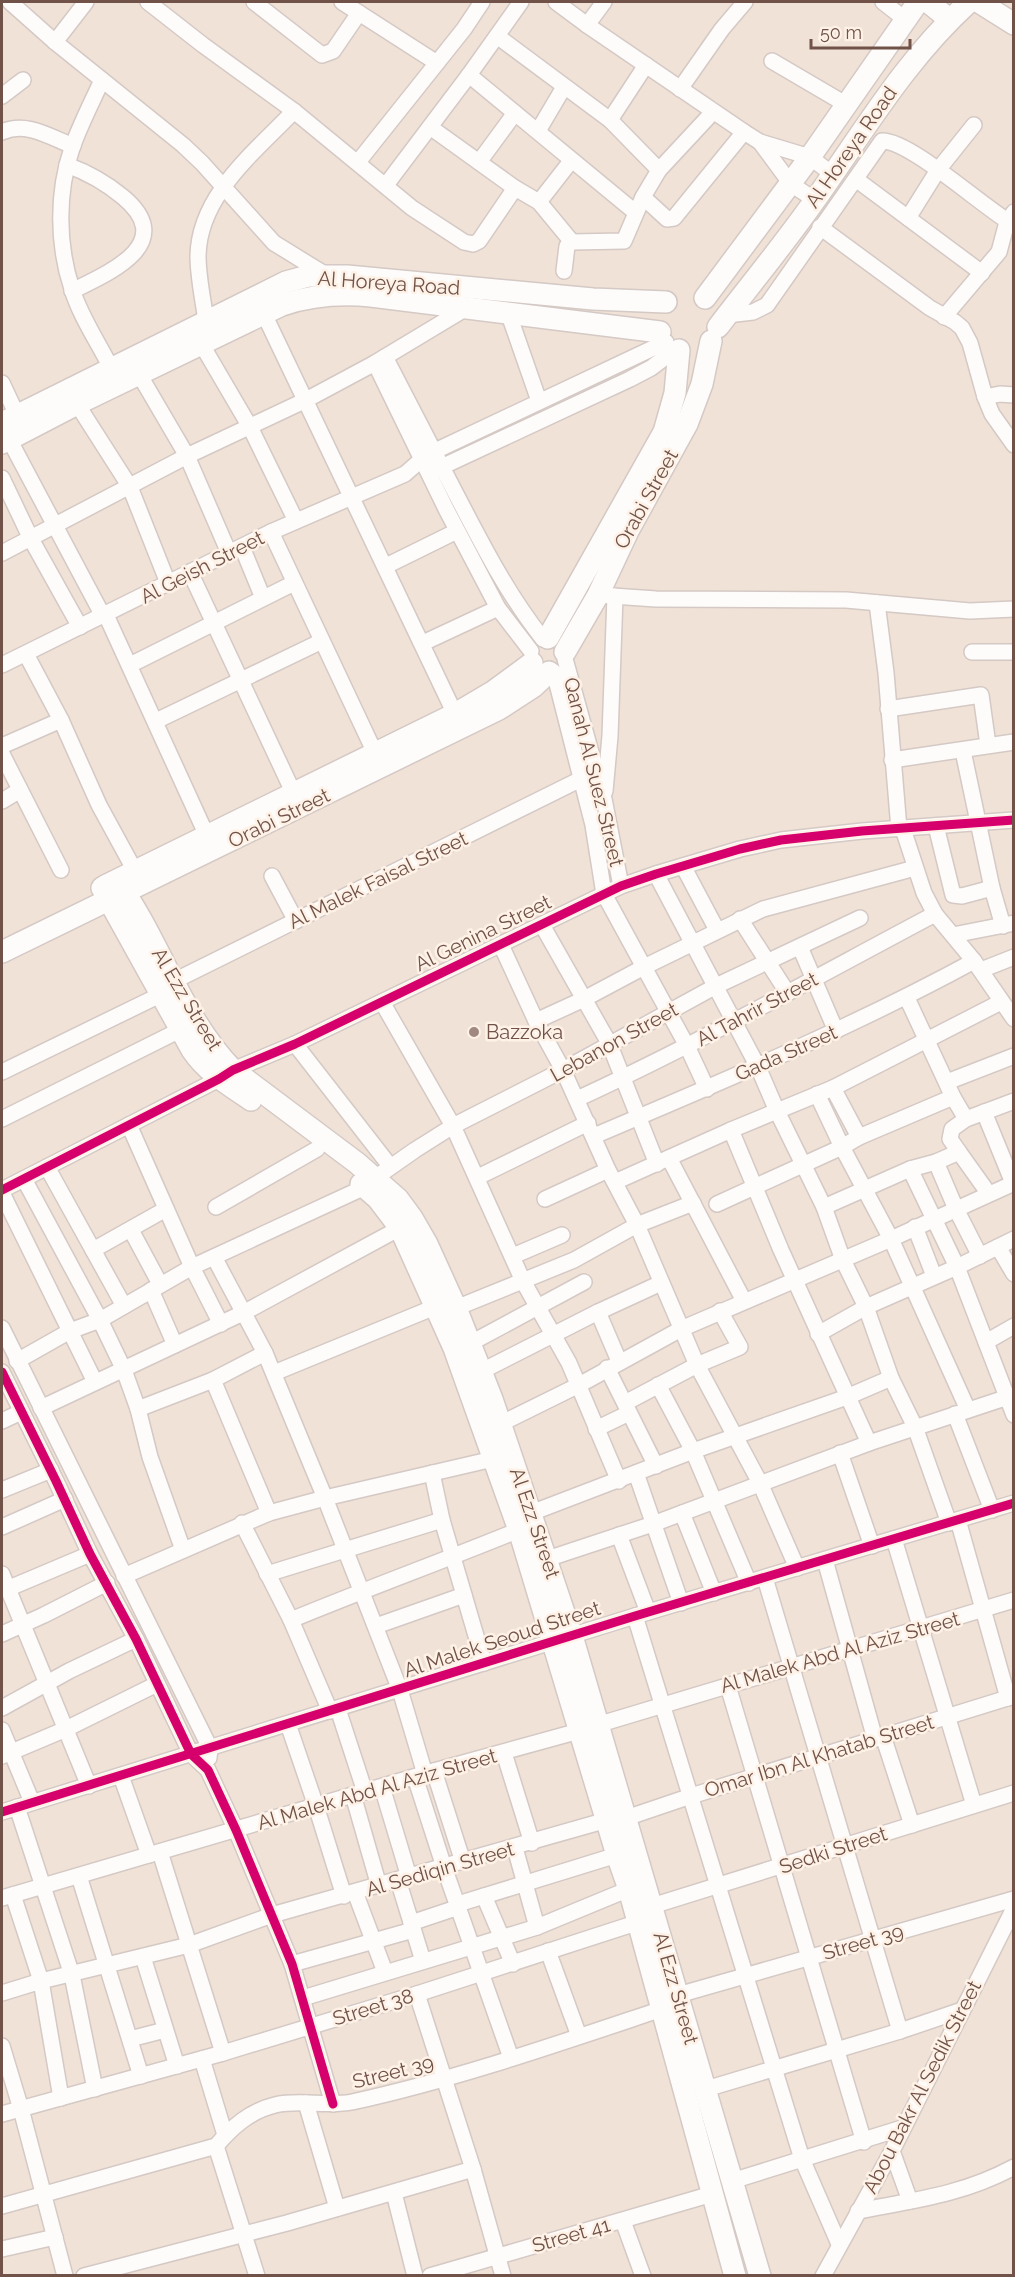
<svg xmlns="http://www.w3.org/2000/svg" width="1015" height="2277" viewBox="0 0 1015 2277" font-family="Raleway,sans-serif">
<style>
.residential{fill:#f0e2d7}
.lines{fill:none;stroke-linecap:round;stroke-linejoin:round}
.street-casing{stroke:#d4c9c4;stroke-width:18}
.secondary-casing{stroke:#d4c9c4;stroke-width:24}
.street{stroke:#fefcfb;stroke-width:15}
.secondary{stroke:#fefcfb;stroke-width:21}
.cycleway-casing{stroke:#fef2e7;stroke-width:13}
.cycleway{stroke:#d6006c;stroke-width:9}
.poi-dot{fill:#9f8980;stroke:#fef2e7;stroke-width:2}
.labels{text-anchor:middle;stroke-width:5;stroke-linejoin:round;paint-order:stroke}
.street-label{font-size:20px;fill:#715249;stroke:#fef2e7}
.poi-label{font-size:20px;fill:#715249;stroke:#fef2e7;text-anchor:start}
</style>
<rect width="100%" height="100%" fill="#f5eee7"/>
<rect class="residential" x="2" y="2" width="1011" height="2273"/>
<g class="lines">
<defs>
<g id="street">
<path d="M10,2L55,42L183,145L202,163L274,243L326,275"/>
<path d="M148,2L203,45L294,111L412,208L464,242L473,244L479,241L515,188"/>
<path d="M254,2L322,55L333,51L359,13"/>
<path d="M342,2L437,63"/>
<path d="M556,2L587,25L744,132L760,142L810,157L832,174"/>
<path d="M883,2L906,20"/>
<path d="M587,25L604,2"/>
<path d="M497,36L610,120L659,170"/>
<path d="M55,42L86,2"/>
<path d="M772,61L847,105"/>
<path d="M469,75L635,212"/>
<path d="M102,80C92,102 80,125 72,148C57,192 57,244 72,289C80,316 98,342 111,368"/>
<path d="M680,89L722,29L745,2"/>
<path d="M2,96L23,80"/>
<path d="M610,120L646,65"/>
<path d="M430,127L515,188L539,202L572,242"/>
<path d="M538,131L564,87"/>
<path d="M2,132C26,121 50,137 73,146"/>
<path d="M760,142L791,184L815,200"/>
<path d="M358,162L464,29L482,2"/>
<path d="M479,162L515,113"/>
<path d="M67,165C89,173 105,182 123,197C178,243 111,272 72,291"/>
<path d="M857,180L982,273"/>
<path d="M386,185L469,75L521,2"/>
<path d="M643,197L667,219L674,218L744,132"/>
<path d="M539,202L571,161"/>
<path d="M908,218L938,170L974,125"/>
<path d="M820,227L930,308L955,322L962,328L970,343L985,397L992,414L1014,445"/>
<path d="M564,271L567,246L572,242L624,241L643,197L659,170L713,112"/>
<path d="M508,312L539,401"/>
<path d="M264,314L455,714"/>
<path d="M727,315L753,312L767,305L882,141C910,140 985,209 1014,225"/>
<path d="M944,317L999,252L1007,222L1014,212"/>
<path d="M206,321C203,299 198,277 198,256C199,195 255,152 294,111"/>
<path d="M202,345L250,427L296,521"/>
<path d="M385,357C409,403 433,450 457,496C483,546 508,595 543,639"/>
<path d="M375,363L446,509L498,608L531,651"/>
<path d="M139,374L187,456L229,553"/>
<path d="M2,383L17,415"/>
<path d="M985,397L1000,394L1014,395"/>
<path d="M77,404L130,487L168,583"/>
<path d="M9,439L103,616"/>
<path d="M435,470L630,379L651,368L676,349"/>
<path d="M2,478L31,539L80,627"/>
<path d="M271,532L375,753"/>
<path d="M242,547L263,598"/>
<path d="M2,553L187,456L306,400L375,363L468,307"/>
<path d="M386,566L457,531"/>
<path d="M190,572L294,794"/>
<path d="M598,595L656,599L846,600L970,611L1014,609"/>
<path d="M877,603L886,673L899,829"/>
<path d="M106,615L207,836"/>
<path d="M423,643L498,608"/>
<path d="M972,652H1014"/>
<path d="M26,654L61,720L99,805L135,871"/>
<path d="M565,659L604,799L621,886"/>
<path d="M2,665L271,532L405,474L422,459L433,452L666,342"/>
<path d="M130,665L294,583"/>
<path d="M554,672L593,825L604,894L687,1046L707,1089"/>
<path d="M888,709L981,695L988,745"/>
<path d="M156,721L322,641"/>
<path d="M2,746L61,720"/>
<path d="M963,751L992,888L1003,926"/>
<path d="M2,754L61,870"/>
<path d="M892,760L1014,742"/>
<path d="M605,791L610,736L615,596"/>
<path d="M2,801L20,790"/>
<path d="M936,826L953,895L962,896L992,888"/>
<path d="M903,829L924,893L935,914L974,961L1014,1019"/>
<path d="M683,866L717,930"/>
<path d="M656,874L758,1067L777,1111L824,1207L843,1260L866,1307L891,1378L915,1427L949,1523"/>
<path d="M272,876L296,921"/>
<path d="M740,919L787,992"/>
<path d="M542,925L609,1043L657,1164"/>
<path d="M953,935L1014,923"/>
<path d="M501,945L536,1021L563,1070L608,1170L637,1225L697,1365L760,1483L797,1568"/>
<path d="M800,947L836,1031"/>
<path d="M981,970L1014,957"/>
<path d="M174,981L581,779"/>
<path d="M907,998L953,1097L966,1119"/>
<path d="M382,1002L453,1126L523,1281L569,1363L619,1481"/>
<path d="M536,1021L584,999L644,967L763,909L915,868"/>
<path d="M295,1044L390,1166"/>
<path d="M2,1072L160,995"/>
<path d="M947,1082L1014,1056"/>
<path d="M833,1088L859,1137"/>
<path d="M817,1094L842,1147L891,1239L968,1410"/>
<path d="M577,1099C699,1043 816,977 935,914"/>
<path d="M984,1112L1013,1183"/>
<path d="M2,1119L180,1030"/>
<path d="M129,1125L192,1267L221,1324"/>
<path d="M731,1130L781,1250L869,1443"/>
<path d="M594,1136C723,1081 851,1028 974,961"/>
<path d="M959,1152L950,1139L952,1129L966,1119L1014,1101"/>
<path d="M669,1158L744,1301"/>
<path d="M936,1162L956,1209L980,1256"/>
<path d="M47,1167L124,1306"/>
<path d="M910,1169L957,1267L1014,1415"/>
<path d="M478,1177L588,1123"/>
<path d="M375,1178L415,1150L453,1126L563,1070L716,986L860,918"/>
<path d="M24,1179L100,1320L124,1370L138,1409L150,1457L183,1550"/>
<path d="M615,1182L731,1130L833,1088L1001,1002"/>
<path d="M2,1190L219,1079L233,1070L295,1044L621,886L656,874L740,849L781,840L862,831L1014,820"/>
<path d="M2,1193L95,1382"/>
<path d="M545,1199L608,1170"/>
<path d="M717,1204L842,1147L859,1137L953,1097"/>
<path d="M216,1207L317,1149"/>
<path d="M824,1207L910,1169L936,1162L959,1152L989,1194"/>
<path d="M915,1227L934,1276"/>
<path d="M131,1230L160,1284"/>
<path d="M998,1247L1014,1274"/>
<path d="M93,1250L166,1209"/>
<path d="M513,1256L562,1235"/>
<path d="M214,1257L265,1353L325,1498L400,1690L425,1774"/>
<path d="M151,1290L175,1345"/>
<path d="M456,1308L574,1260L637,1225L693,1203"/>
<path d="M598,1312L619,1361"/>
<path d="M2,1328L210,1748L209,1758"/>
<path d="M818,1334L866,1307L957,1267L1014,1239"/>
<path d="M986,1342L1014,1326"/>
<path d="M469,1344L584,1282"/>
<path d="M17,1361L70,1331L100,1320L192,1267L365,1187"/>
<path d="M607,1368L656,1466"/>
<path d="M2,1372L56,1481L90,1554L136,1639L191,1754L208,1770L236,1830L292,1964L333,2104"/>
<path d="M480,1372L598,1312L661,1283"/>
<path d="M274,1373L435,1307"/>
<path d="M213,1380L269,1513"/>
<path d="M658,1385L693,1451L749,1583"/>
<path d="M625,1403L697,1365L740,1347L720,1311"/>
<path d="M41,1408L245,1312L400,1228"/>
<path d="M138,1409L213,1380L265,1353"/>
<path d="M955,1414L992,1510"/>
<path d="M2,1421L21,1412"/>
<path d="M500,1424L579,1385L681,1329L891,1239L1014,1183"/>
<path d="M596,1429L629,1413"/>
<path d="M840,1453L872,1546"/>
<path d="M432,1473L442,1520"/>
<path d="M636,1473L681,1603"/>
<path d="M2,1490L51,1470"/>
<path d="M531,1513L693,1451L847,1397L891,1378"/>
<path d="M682,1513L714,1593"/>
<path d="M958,1520L1008,1698"/>
<path d="M242,1523L291,1620L330,1711"/>
<path d="M2,1527L65,1499"/>
<path d="M619,1535L648,1612"/>
<path d="M894,1539L974,1805"/>
<path d="M547,1559L653,1524L869,1443L1014,1395"/>
<path d="M825,1560L875,1739"/>
<path d="M2,1574L89,1786"/>
<path d="M267,1574L442,1520L484,1663"/>
<path d="M124,1576L269,1513L325,1498L493,1459"/>
<path d="M765,1578L900,2031"/>
<path d="M7,1589L90,1554"/>
<path d="M635,1616L802,2159L839,2244"/>
<path d="M291,1620C366,1589 443,1561 519,1530"/>
<path d="M376,1626L464,1595"/>
<path d="M2,1634L44,1615L107,1583"/>
<path d="M728,1686L864,2142"/>
<path d="M2,1708L69,1671L136,1639"/>
<path d="M338,1709L365,1792"/>
<path d="M288,1724L316,1806L344,1896"/>
<path d="M597,1725L1014,1600"/>
<path d="M2,1730L32,1802"/>
<path d="M883,1736L912,1825"/>
<path d="M504,1753L532,1843"/>
<path d="M2,1756L66,1729L157,1684"/>
<path d="M434,1771L463,1862"/>
<path d="M121,1776L149,1855"/>
<path d="M415,1777L444,1867L511,2058"/>
<path d="M382,1787L409,1877"/>
<path d="M353,1795L379,1886"/>
<path d="M17,1807L72,1975L95,2089"/>
<path d="M2,1812L635,1616L1014,1503"/>
<path d="M626,1818L691,1796L1014,1696"/>
<path d="M515,1848L537,1927"/>
<path d="M160,1852L223,2053"/>
<path d="M79,1876L141,2076"/>
<path d="M398,1880L423,1961"/>
<path d="M355,1892L385,1972"/>
<path d="M13,1895L41,1981L61,2098"/>
<path d="M484,1896L513,1964"/>
<path d="M2,1898L434,1771L579,1731"/>
<path d="M458,1904L617,1855"/>
<path d="M652,1906L1014,1793"/>
<path d="M411,1923L459,1907"/>
<path d="M548,1951L579,2036"/>
<path d="M143,1957L177,2066"/>
<path d="M292,1964L413,1930"/>
<path d="M2,1993L41,1981L189,1945L272,1915L607,1820"/>
<path d="M417,1994L473,2169L503,2276"/>
<path d="M678,1995L1014,1899"/>
<path d="M303,1998L537,1927L629,1889"/>
<path d="M130,2039L165,2030"/>
<path d="M2,2046L21,2109L65,2276"/>
<path d="M202,2059L225,2135"/>
<path d="M706,2089L900,2031L962,2010"/>
<path d="M306,2103L337,2208"/>
<path d="M2,2114L223,2053L417,1994L639,1922"/>
<path d="M216,2146L257,2276"/>
<path d="M892,2151L910,2201"/>
<path d="M732,2181L902,2128"/>
<path d="M394,2193L415,2276"/>
<path d="M2,2206L216,2146C232,2127 250,2111 275,2105C300,2099 326,2107 352,2102C457,2079 560,2043 662,2009"/>
<path d="M858,2211C914,2200 962,2195 1014,2167"/>
<path d="M623,2221L643,2276"/>
<path d="M2,2249L55,2237"/>
<path d="M84,2276L287,2223L473,2169"/>
<path d="M430,2276L712,2194"/>
<path d="M823,2276L892,2151L1014,1908"/>
</g>
<g id="secondary">
<path d="M928,2L949,19"/>
<path d="M979,2L1014,24"/>
<path d="M705,298L810,157L918,2"/>
<path d="M718,327C750,285 785,243 815,200C864,131 906,59 969,2"/>
<path d="M2,423L286,282L308,276H347L593,299L666,302"/>
<path d="M2,443L77,404L282,305C312,295 339,293 371,296L660,332"/>
<path d="M548,638L664,432L675,393L679,350"/>
<path d="M565,652L598,595L628,531L687,424L702,384L711,341"/>
<path d="M117,881C160,941 181,1017 233,1070L357,1163L398,1199L412,1218L427,1244L456,1308L492,1399L572,1636L760,2276"/>
<path d="M105,886L455,714L494,691L532,663"/>
<path d="M102,888L192,1050C207,1072 229,1085 251,1100"/>
<path d="M2,952L499,709L533,687L549,672"/>
<path d="M361,1184L378,1199L400,1228L454,1348L519,1530L617,1855L629,1889L735,2276"/>
</g>
</defs>
<use href="#street" class="street-casing"/>
<use href="#secondary" class="secondary-casing"/>
<use href="#street" class="street"/>
<use href="#secondary" class="secondary"/>
<defs>
<g id="cycleway">
<path d="M2,1190L219,1079L233,1070L295,1044L621,886L656,874L740,849L781,840L862,831L1014,820"/>
<path d="M2,1372L56,1481L90,1554L136,1639L191,1754L208,1770L236,1830L292,1964L333,2104"/>
<path d="M2,1812L635,1616L1014,1503"/>
</g>
</defs>
<use href="#cycleway" class="cycleway-casing"/>
<use href="#cycleway" class="cycleway"/>
</g>
<circle class="poi-dot" cx="474" cy="1032" r="6"/>
<g class="labels">
<g class="street-label">
<text transform="translate(851 147) rotate(-55)" y="7">Al Horeya Road</text>
<text transform="translate(389 283) rotate(4)" y="7">Al Horeya Road</text>
<text transform="translate(646 499) rotate(-61)" y="7">Orabi Street</text>
<text transform="translate(202 567) rotate(-27)" y="7">Al Geish Street</text>
<text transform="translate(594 772) rotate(76)" y="7">Qanah Al Suez Street</text>
<text transform="translate(279 818) rotate(-26)" y="7">Orabi Street</text>
<text transform="translate(378 880) rotate(-26)" y="7">Al Malek Faisal Street</text>
<text transform="translate(483 933) rotate(-26)" y="7">Al Genina Street</text>
<text transform="translate(187 999) rotate(59)" y="7">Al Ezz Street</text>
<text transform="translate(757 1009) rotate(-28)" y="7">Al Tahrir Street</text>
<text transform="translate(614 1042) rotate(-29)" y="7">Lebanon Street</text>
<text transform="translate(786 1053) rotate(-24)" y="7">Gada Street</text>
<text transform="translate(535 1523) rotate(71)" y="7">Al Ezz Street</text>
<text transform="translate(502 1639) rotate(-18)" y="7">Al Malek Seoud Street</text>
<text transform="translate(840 1652) rotate(-16)" y="7">Al Malek Abd Al Aziz Street</text>
<text transform="translate(819 1756) rotate(-17)" y="7">Omar Ibn Al Khatab Street</text>
<text transform="translate(377 1789) rotate(-16)" y="7">Al Malek Abd Al Aziz Street</text>
<text transform="translate(833 1850) rotate(-18)" y="7">Sedki Street</text>
<text transform="translate(440 1869) rotate(-16)" y="7">Al Sediqin Street</text>
<text transform="translate(863 1942) rotate(-16)" y="7">Street 39</text>
<text transform="translate(676 1988) rotate(74)" y="7">Al Ezz Street</text>
<text transform="translate(373 2007) rotate(-17)" y="7">Street 38</text>
<text transform="translate(393 2072) rotate(-14)" y="7">Street 39</text>
<text transform="translate(922 2087) rotate(-63)" y="7">Abou Bakr Al Sedik Street</text>
<text transform="translate(571 2235) rotate(-16)" y="7">Street 41</text>
</g>
<g class="poi-label">
<text x="486" y="1039">Bazzoka</text>
</g>
</g>
<rect width="1015" height="2277" fill="none" stroke="#715249" stroke-width="6"/>
<path d="M811 39v9h99v-9" fill="none" stroke="#715249" stroke-width="3"/>
<text x="820" y="39" font-size="18" fill="#715249" stroke="#fef2e7" stroke-width="4.5" paint-order="stroke">50 m</text>
</svg>
